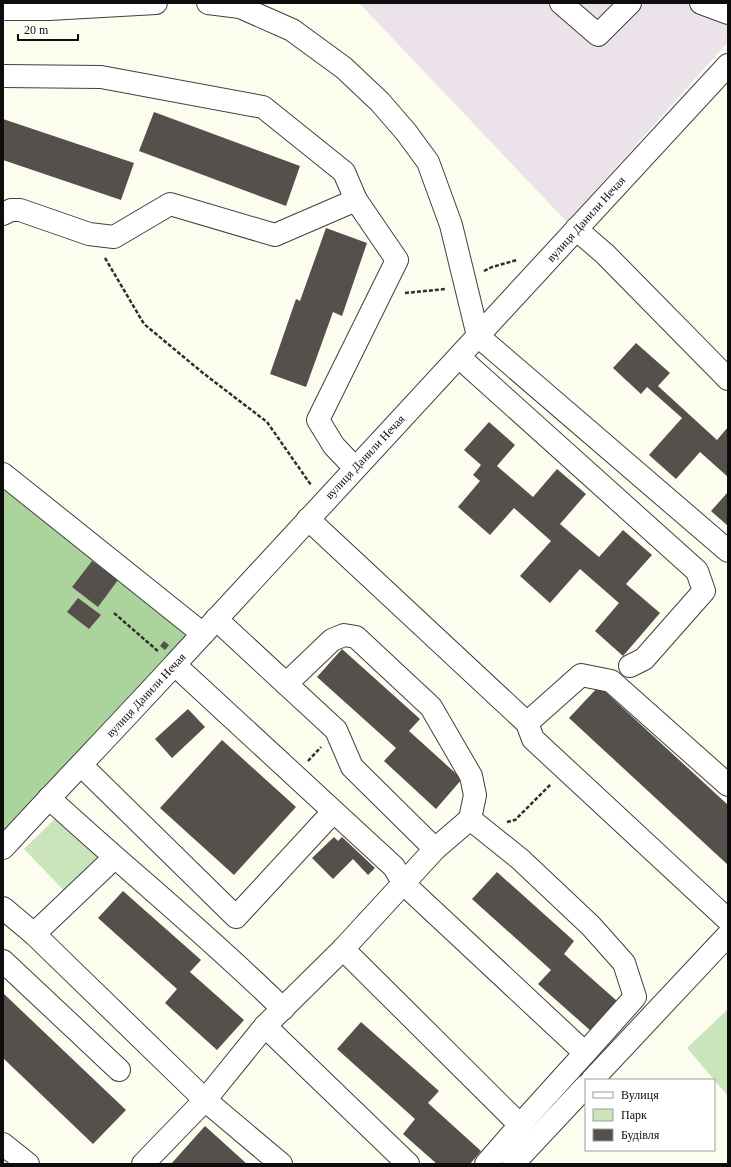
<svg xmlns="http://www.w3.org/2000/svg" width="731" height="1167" viewBox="0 0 731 1167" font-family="Georgia,serif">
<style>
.industrial{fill:#ebe2ea}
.green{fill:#cae5bc}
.forest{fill:#abd49c}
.building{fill:#55504b}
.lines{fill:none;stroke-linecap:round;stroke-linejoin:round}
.minor-casing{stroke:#404040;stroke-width:24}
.path{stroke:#2f2f2f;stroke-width:2.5;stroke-dasharray:4 2;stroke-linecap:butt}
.minor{stroke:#fff;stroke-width:22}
.labels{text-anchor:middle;stroke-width:4;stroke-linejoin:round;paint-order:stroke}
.street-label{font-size:12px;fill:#0d0d0d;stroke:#fff}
</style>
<rect width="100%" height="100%" fill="#fdfdef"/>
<path class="industrial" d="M359,3H728V42L567,222Z"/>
<g class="green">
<path d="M58,816L105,865L71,898L24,849Z"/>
<path d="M728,1009V1096L687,1048Z"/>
</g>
<path class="forest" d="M3,483L191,630L3,836Z"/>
<g class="building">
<path d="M154,112L300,166L286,206L139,151Z"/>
<path d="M3,119L134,163L121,200L3,160Z"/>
<path d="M326,228L367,243L342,316L333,312L306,387L270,374L296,299L300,301Z"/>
<path d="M636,343L670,373L658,386L717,440L728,427V477L700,452L676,479L649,455L682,418L647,387L641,394L613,368Z"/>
<path d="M489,422L515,445L497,466L533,497L557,469L586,494L560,524L599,557L623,530L652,555L626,584L660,613L623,656L595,631L619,603L580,569L550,603L520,576L551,541L514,508L490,535L458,507L480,481L473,475L481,465L464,450Z"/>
<path d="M728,492V526L711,511Z"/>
<path d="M92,561L118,580L98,607L72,587Z"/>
<path d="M78,598L101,615L89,629L67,612Z"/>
<path d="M164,641L169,645L165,650L160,646Z"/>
<path d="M342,649L420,719L409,731L462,779L436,809L384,761L396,748L317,677Z"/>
<path d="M599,686L728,805V865L569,718Z"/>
<path d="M188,709L205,727L172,758L155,739Z"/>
<path d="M222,740L296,807L234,875L160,808Z"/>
<path d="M334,837L338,841L342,837L375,868L368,875L353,859L333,879L312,858Z"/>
<path d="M497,872L574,941L564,954L617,1001L591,1031L538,984L551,970L472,899Z"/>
<path d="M123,891L201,960L190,972L244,1020L217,1050L165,1003L177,989L98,918Z"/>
<path d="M3,993L126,1110L93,1144L3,1058Z"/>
<path d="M361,1022L439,1091L428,1103L481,1151L470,1164H437L403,1134L415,1119L337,1049Z"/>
<path d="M205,1126L247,1164H171Z"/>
</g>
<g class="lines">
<defs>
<g id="minor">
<path d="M208,3L240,7L292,30L344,68L380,102L406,132L428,162L451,225L478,336L728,551"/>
<path d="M561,3L598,35L630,3"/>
<path d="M701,3L728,13"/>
<path d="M3,9H49L156,3"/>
<path d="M3,76L101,77L263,107L344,172L356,200"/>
<path d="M3,214L11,210H20L89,234L114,237L170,204L275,235L356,200L397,260L318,420L334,446L355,468"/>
<path d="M576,229L605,254L728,379"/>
<path d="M459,357L697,571L704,591L644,659L630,666"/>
<path d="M3,474L203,634"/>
<path d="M308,519L527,723L533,739L728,920"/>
<path d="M175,665L394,867L404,884L585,1053L520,1125"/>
<path d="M286,684L332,640L344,635L356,637L431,707L471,776L475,795L470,819"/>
<path d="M527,723L581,675L611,681L728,785"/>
<path d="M81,765L236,917L333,812"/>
<path d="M49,798C126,869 208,935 283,1009"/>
<path d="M3,848C60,786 118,726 175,664C359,464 543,264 728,65"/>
<path d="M435,849L470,819L520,859L591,926L624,963L635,997L585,1053"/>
<path d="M3,908L34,934L205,1100L281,1164"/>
<path d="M34,934L114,858"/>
<path d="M343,949L520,1125L486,1164"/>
<path d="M3,961L119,1070"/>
<path d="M265,1026L408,1164"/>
<path d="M592,1080L728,935"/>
<path d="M3,1144L28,1164"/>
<path d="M143,1164L205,1100L265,1026L343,949L435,849L352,767L336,730L216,619"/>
<path d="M513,1164L586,1086"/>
</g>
</defs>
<use href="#minor" class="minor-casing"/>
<g class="path">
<path d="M105,258L144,324L203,373L267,422L311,485"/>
<path d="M484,271L492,267L517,260"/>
<path d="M405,293L446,289"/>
<path d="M114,613L159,652"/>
<path d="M308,761L321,747"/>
<path d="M507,822L515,820L551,784"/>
</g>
<use href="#minor" class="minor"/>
</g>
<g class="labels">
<g class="street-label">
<text transform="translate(586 219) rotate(-48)" y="4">вулиця Данили Нечая</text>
<text transform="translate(365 457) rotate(-47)" y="4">вулиця Данили Нечая</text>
<text transform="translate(146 695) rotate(-47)" y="4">вулиця Данили Нечая</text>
</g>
</g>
<rect width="731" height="1167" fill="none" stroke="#0d0d0d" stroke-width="8"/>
<rect x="585" y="1079" width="130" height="72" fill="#ffffff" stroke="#9e9e9e"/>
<rect x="593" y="1092" width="20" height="6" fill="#ffffff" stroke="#9e9e9e"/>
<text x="621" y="1099" font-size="12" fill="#0d0d0d">Вулиця</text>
<rect x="593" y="1109" width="20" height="12" fill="#cae5bc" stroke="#9e9e9e"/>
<text x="621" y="1119" font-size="12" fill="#0d0d0d">Парк</text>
<rect x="593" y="1129" width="20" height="12" fill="#55504b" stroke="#9e9e9e"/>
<text x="621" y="1139" font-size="12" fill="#0d0d0d">Будівля</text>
<path d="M18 34v6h60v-6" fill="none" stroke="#0d0d0d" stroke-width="2"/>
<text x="24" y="34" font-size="12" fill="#0d0d0d" stroke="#ffffff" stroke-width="3" paint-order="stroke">20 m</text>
</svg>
